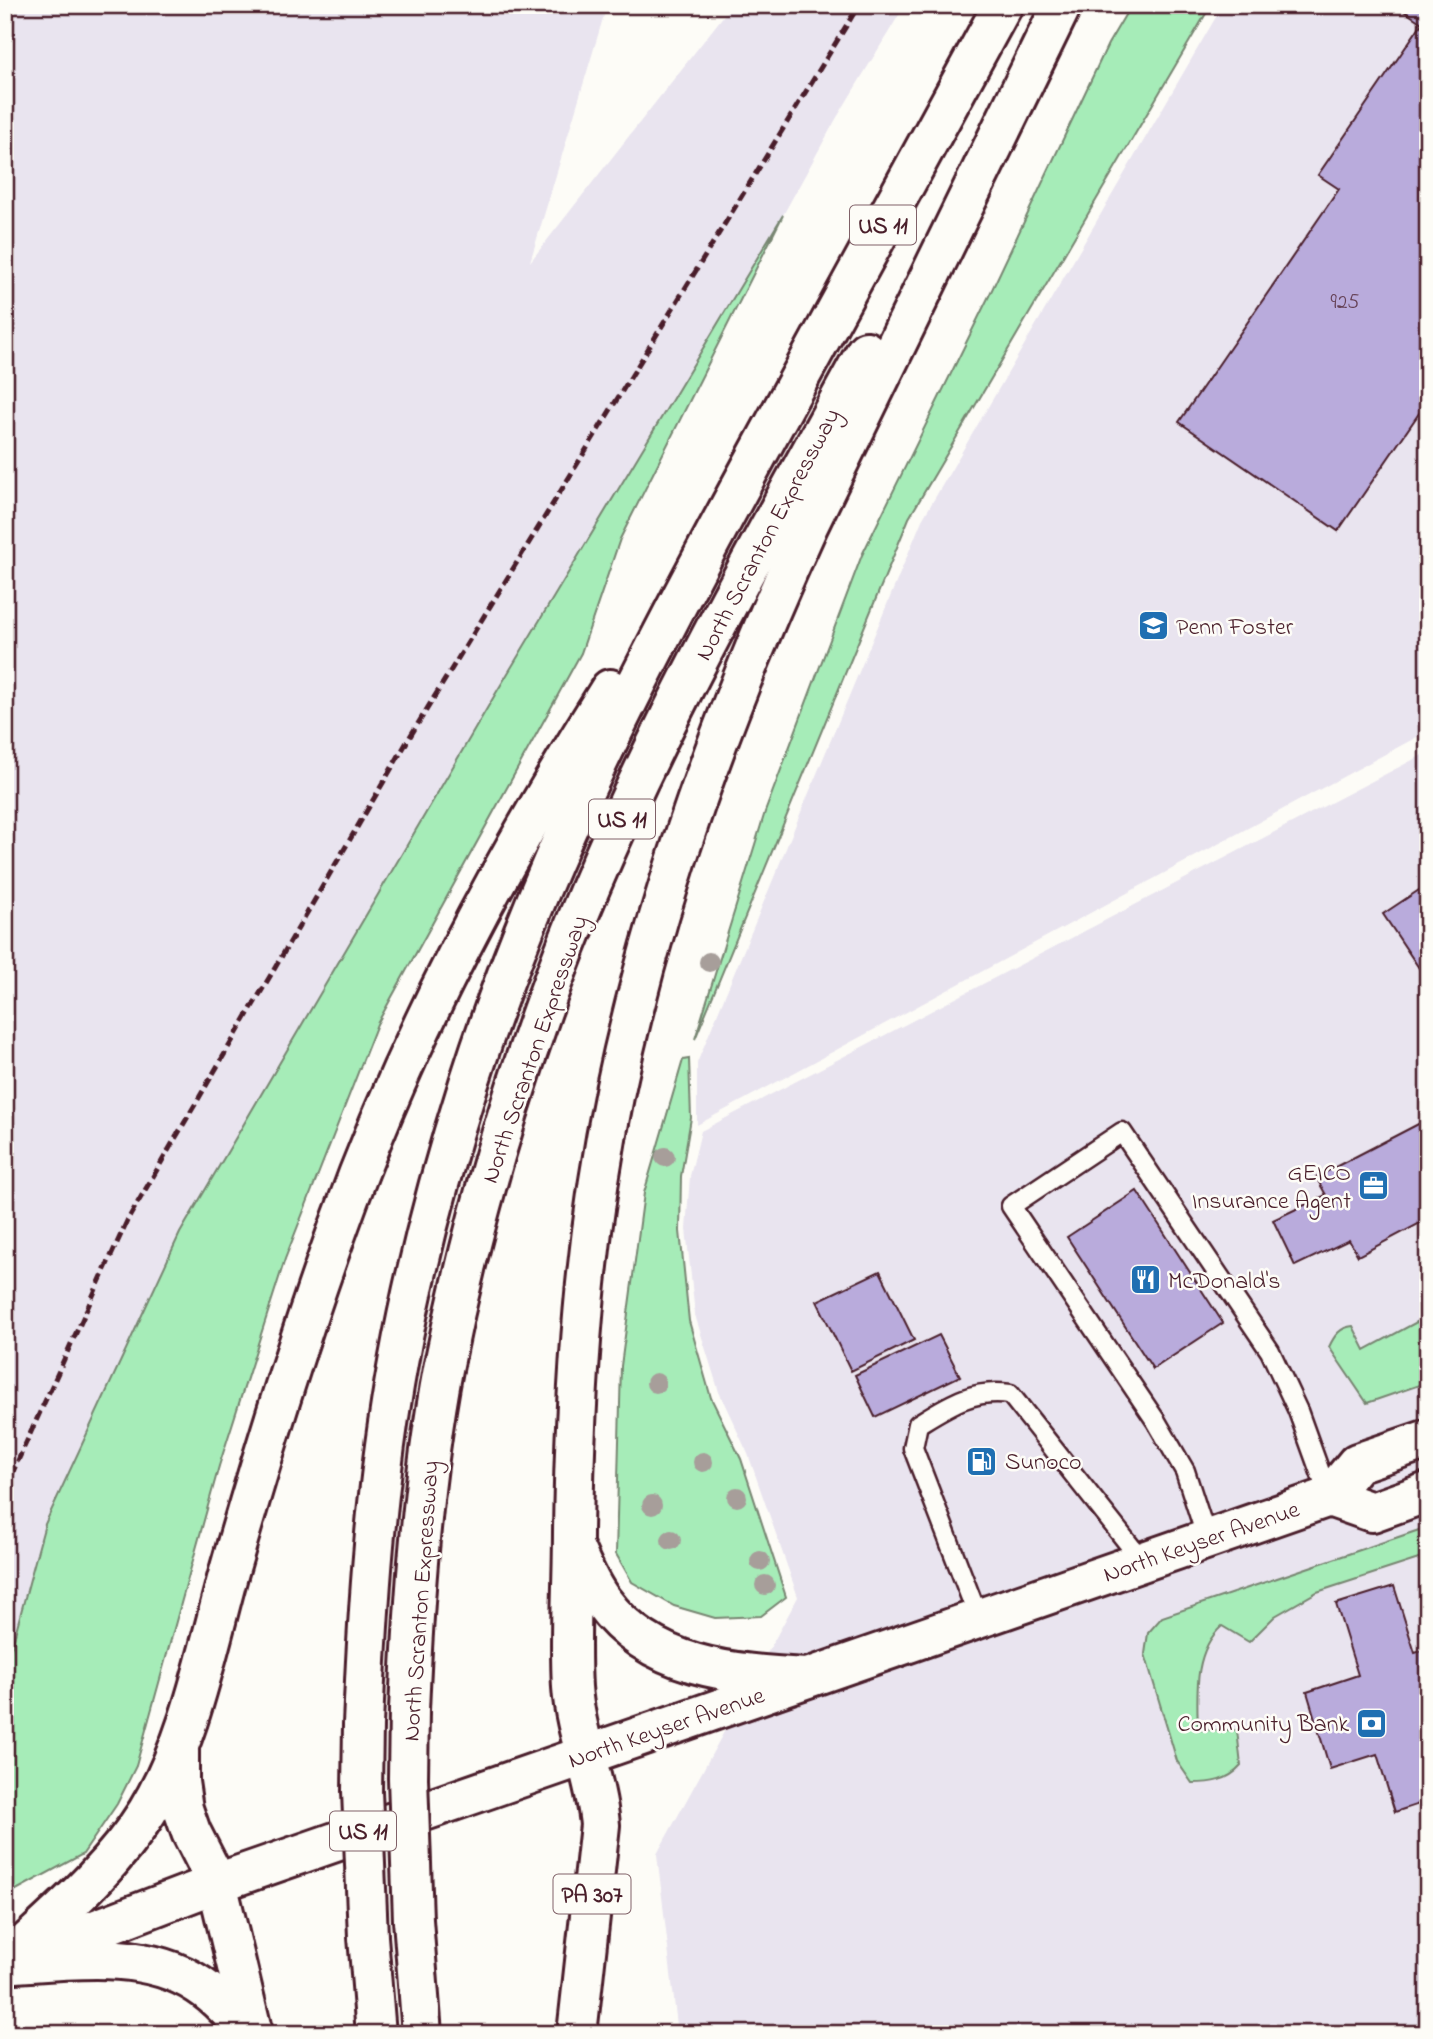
<svg xmlns="http://www.w3.org/2000/svg" width="1433" height="2039" viewBox="0 0 1433 2039" font-family="'Indie Flower',sans-serif">
<style>
.built{fill:#e9e4ef}
.green{fill:#a6ecb8;stroke:#788672;stroke-width:2}
.building{fill:#b9abdc;stroke:#4a1f2b;stroke-width:2}
.lines{fill:none;stroke-linecap:round;stroke-linejoin:round}
.lane-casing{stroke:#4a1f2b;stroke-width:23}
.secondary-casing{stroke:#4a1f2b;stroke-width:44}
.primary-casing{stroke:#4a1f2b;stroke-width:44}
.highway-casing{stroke:#4a1f2b;stroke-width:44}
.lane{stroke:#fdfcf7;stroke-width:18}
.secondary{stroke:#fdfcf7;stroke-width:38}
.primary{stroke:#fdfcf7;stroke-width:38}
.highway{stroke:#fdfcf7;stroke-width:38}
.rail{stroke:#4a1f2b;stroke-width:5;stroke-dasharray:10 5;stroke-linecap:butt}
.highway-bridge-casing{stroke:#4a1f2b;stroke-width:44;stroke-linecap:butt}
.highway-bridge{stroke:#fdfcf7;stroke-width:38}
.tree{fill:#a79e9a}
.labels{text-anchor:middle;stroke-width:5;stroke-linejoin:round;paint-order:stroke}
.number-label{font-size:21px;fill:#664257}
.shield{fill:#fdfcf7;stroke:#806168;stroke-width:2}
.shield-label{font-size:23px;font-weight:bold;fill:#4a1f2b}
.street-label{font-size:24px;fill:#4a1f2b;stroke:#fdfcf7}
.poi-label{font-size:24px;fill:#4a1f2b;stroke:#fdfcf7;text-anchor:start}
</style>
<rect width="100%" height="100%" fill="#fdfcf7"/>
<filter id="ink" filterUnits="userSpaceOnUse"><feTurbulence type="fractalNoise" baseFrequency=".0143" numOctaves="2"/><feDisplacementMap in="SourceGraphic" scale="14" xChannelSelector="R" yChannelSelector="G"/><feConvolveMatrix kernelMatrix="1 2 1 2 8 2 1 2 1" color-interpolation-filters="sRGB"/></filter>
<g filter="url(#ink)">
<g class="built">
<path d="M5,5H607L530,262L732,5H905L836,119L783,215L496,693L180,1233L5,1677Z"/>
<path d="M1223,5H1428V731L697,1125V1063L922,520Z"/>
<path d="M1428,752V1316L1365,1350L1367,1403L1428,1382V1527L1162,1617L1177,1761L1191,1783H1208L1198,1730L1197,1695L1200,1660L1217,1631L1222,1626L1250,1641L1275,1616L1317,1592L1428,1556V2034H678L657,1854L798,1597L748,1454L719,1392L695,1315L686,1229L690,1176L701,1131Z"/>
</g>
<g class="green">
<path d="M1131,5H1211L909,518L695,1039L765,812L862,555L988,298L1108,44Z"/>
<path d="M783,215L620,539L581,653L377,1024L285,1259L219,1466L136,1766L117,1804L83,1854L5,1896V1671L45,1524L180,1233L496,693Z"/>
<path d="M689,1059L691,1118L681,1176L680,1231L689,1321L711,1398L741,1459L786,1597L761,1616L715,1618L674,1606L632,1582L616,1554L621,1366L644,1193L683,1060Z"/>
<path d="M1428,1316V1382L1367,1403L1329,1347C1334,1336 1340,1327 1353,1326L1365,1350Z"/>
<path d="M1428,1527V1556L1317,1592L1275,1616L1249,1642L1222,1626C1193,1652 1197,1694 1198,1730H1237L1241,1766C1228,1781 1211,1783 1192,1783L1177,1761L1145,1654L1148,1633L1162,1617Z"/>
</g>
<g class="building">
<path d="M1404,5H1428V418L1420,412L1338,531L1179,422L1339,189L1318,175L1422,23L1401,9Z"/>
<path d="M1428,884V975L1425,977L1383,914Z"/>
<path d="M1428,1119V1219L1358,1256L1349,1240L1295,1266L1273,1220L1326,1195L1316,1177Z"/>
<path d="M1137,1191L1223,1323L1153,1369L1067,1237Z"/>
<path d="M880,1271L914,1340L851,1371L817,1301Z"/>
<path d="M939,1335L960,1376L875,1417L855,1375Z"/>
<path d="M1394,1586L1415,1653L1428,1649V1801L1395,1812L1377,1754L1330,1769L1307,1692L1358,1675L1336,1604Z"/>
</g>
<g class="lines">
<defs>
<g id="lane">
<path d="M1207,1539L1185,1471L1156,1421L1011,1206L1122,1132L1270,1351L1298,1411L1329,1497"/>
<path d="M979,1619L913,1448L918,1424C949,1405 972,1389 1010,1394L1143,1562"/>
</g>
<g id="secondary">
<path d="M1329,1497L1372,1512L1428,1492"/>
<path d="M586,1755L1329,1497L1357,1463L1428,1439"/>
</g>
<path id="primary" d="M18,1959L217,1883L586,1755"/>
<g id="highway">
<path d="M575,1550C583,1568 591,1587 603,1602C651,1668 732,1674 806,1678"/>
<path d="M409,1710C414,1596 422,1482 443,1369C467,1248 500,1128 542,1011C624,780 749,566 866,351"/>
<path d="M363,1725C368,1604 376,1483 398,1363C415,1269 440,1174 469,1083C539,862 647,658 757,456C839,306 921,156 1003,5"/>
<path d="M179,1751V1782L183,1809L191,1832L217,1883L253,2034"/>
<path d="M413,1920L422,2034"/>
<path d="M368,1937L376,2034"/>
<path d="M5,1963C55,1916 110,1871 147,1812C190,1743 208,1647 230,1568C263,1453 298,1339 339,1226C407,1036 502,860 610,689"/>
<path d="M5,1964C68,1960 144,1948 199,1985C219,1998 234,2016 249,2034"/>
<path d="M577,2034L600,1825C596,1778 575,1733 572,1687C569,1636 573,1583 573,1532C575,1384 585,1236 615,1091C656,894 725,708 808,526L1062,5"/>
</g>
</defs>
<use href="#lane" class="lane-casing"/>
<use href="#secondary" class="secondary-casing"/>
<use href="#primary" class="primary-casing"/>
<use href="#highway" class="highway-casing"/>
<use href="#lane" class="lane"/>
<use href="#secondary" class="secondary"/>
<use href="#primary" class="primary"/>
<use href="#highway" class="highway"/>
<path class="rail" d="M5,1489L127,1221L411,735L859,5"/>
<defs>
<g id="highway-bridge">
<path d="M409,1710L408,1778L413,1920"/>
<path d="M363,1725L362,1791L368,1937"/>
</g>
</defs>
<use href="#highway-bridge" class="highway-bridge-casing"/>
<use href="#highway-bridge" class="highway-bridge"/>
</g>
<g class="tree">
<circle cx="709" cy="962" r="10"/>
<circle cx="665" cy="1157" r="10"/>
<circle cx="656" cy="1383" r="10"/>
<circle cx="703" cy="1462" r="10"/>
<circle cx="737" cy="1497" r="10"/>
<circle cx="652" cy="1505" r="10"/>
<circle cx="671" cy="1540" r="10"/>
<circle cx="760" cy="1561" r="10"/>
<circle cx="765" cy="1585" r="10"/>
</g>
</g>
<defs>
<symbol id="school-square" viewBox="-11 -11 22 22"><rect x="-9" y="-9" width="18" height="18" rx="4" fill="#1f6fb2" stroke="#fdfcf7"/><path d="M0-5L7-2L0 1L-7-2ZM-4 1L0 2.5L4 1V4Q0 6-4 4Z" fill="#fff"/></symbol>
<symbol id="office-square" viewBox="-11 -11 22 22"><rect x="-9" y="-9" width="18" height="18" rx="4" fill="#1f6fb2" stroke="#fdfcf7"/><path d="M-6-3h4V-5.5h4V-3h4V5H-6ZM-1-4.5V-3h2v-1.5ZM-6 0V1H6V0Z" fill="#fff"/></symbol>
<symbol id="restaurant-square" viewBox="-11 -11 22 22"><rect x="-9" y="-9" width="18" height="18" rx="4" fill="#1f6fb2" stroke="#fdfcf7"/><path d="M-5-6h1v4h1v-4h1v4h1v-4h1v5L-1.5 .5V6h-2V.5L-5-1ZM5-6V6H3V1.5H1.5Q1.5-4 5-6Z" fill="#fff"/></symbol>
<symbol id="fuel-square" viewBox="-11 -11 22 22"><rect x="-9" y="-9" width="18" height="18" rx="4" fill="#1f6fb2" stroke="#fdfcf7"/><path d="M-5.5-6h7V0h2V4h1.3V-2.5L3-4.5l.8-.8L6-3V5H2.5V1h-1V6h-7ZM-4.2-4.7v3.2H.2V-4.7Z" fill="#fff"/></symbol>
<symbol id="bank-square" viewBox="-11 -11 22 22"><rect x="-9" y="-9" width="18" height="18" rx="4" fill="#1f6fb2" stroke="#fdfcf7"/><path d="M-6-4H6V4H-6ZM0-2.3a2.3 2.3 0 1 0 0 4.6a2.3 2.3 0 1 0 0-4.6Z" fill="#fff"/></symbol>
</defs>
<g fill-rule="evenodd">
<use href="#school-square" x="1136" y="608" width="35" height="35"/>
<use href="#office-square" x="1356" y="1168" width="35" height="35"/>
<use href="#restaurant-square" x="1128" y="1262" width="35" height="35"/>
<use href="#fuel-square" x="964" y="1444" width="35" height="35"/>
<use href="#bank-square" x="1354" y="1706" width="35" height="35"/>
</g>
<g class="labels">
<g class="number-label">
<text x="1345" y="308">925</text>
</g>
<g class="shield">
<rect x="850" y="205.5" width="66" height="39" rx="5"/>
<rect x="589" y="799.5" width="66" height="39" rx="5"/>
<rect x="330" y="1811.5" width="66" height="39" rx="5"/>
<rect x="553.5" y="1874.5" width="77" height="39" rx="5"/>
</g>
<g class="shield-label">
<text x="883" y="233">US 11</text>
<text x="622" y="827">US 11</text>
<text x="363" y="1839">US 11</text>
<text x="592" y="1902">PA 307</text>
</g>
<g class="street-label">
<text transform="translate(767 534) rotate(-62)" y="8">North Scranton Expressway</text>
<text transform="translate(534 1049) rotate(-71)" y="8">North Scranton Expressway</text>
<text transform="translate(1201 1541) rotate(-19)" y="8">North Keyser Avenue</text>
<text transform="translate(420 1601) rotate(-86)" y="8">North Scranton Expressway</text>
<text transform="translate(666 1727) rotate(-19)" y="8">North Keyser Avenue</text>
</g>
<g class="poi-label">
<text x="1176" y="634">Penn Foster</text>
<text x="1351" y="1180" text-anchor="end">GEICO<tspan x="1351" dy="28">Insurance Agent</tspan></text>
<text x="1168" y="1288">McDonald's</text>
<text x="1005" y="1469">Sunoco</text>
<text x="1349" y="1731" text-anchor="end">Community Bank</text>
</g>
</g>
<rect width="1433" height="2039" fill="none" stroke="#fdfcf7" stroke-width="28"/>
<rect x="14" y="14" width="1405" height="2011" fill="none" stroke="#4a1f2b" stroke-width="2.5" filter="url(#ink)"/>
</svg>
